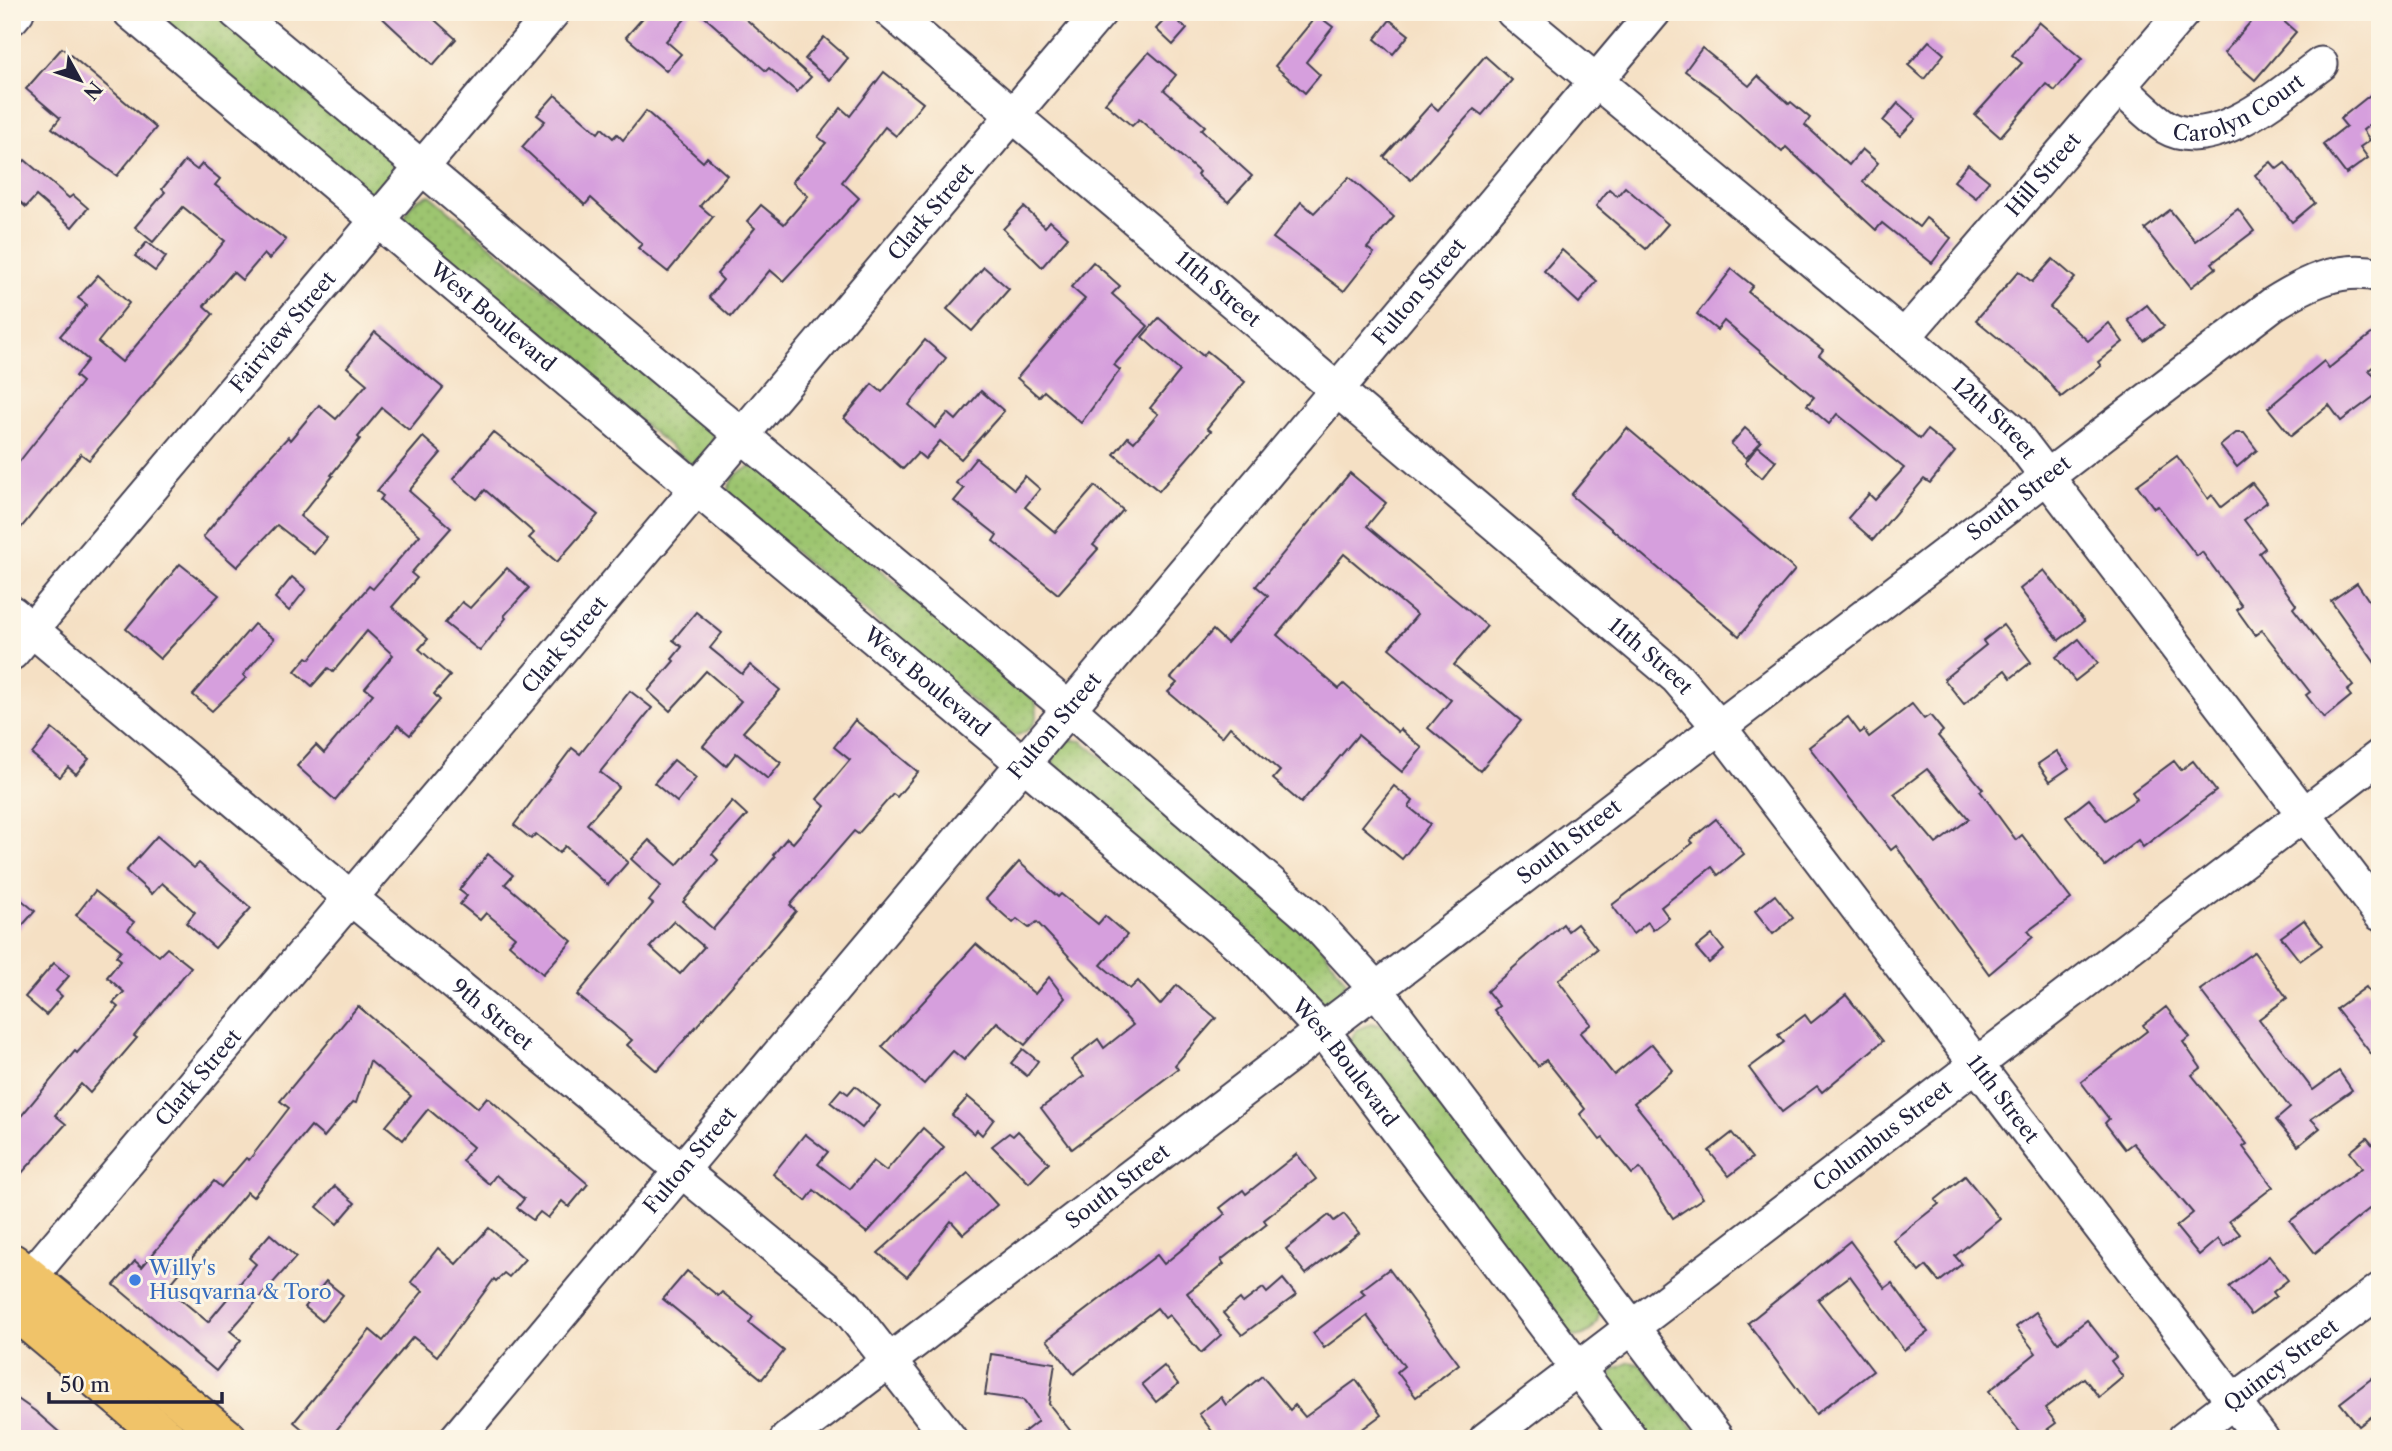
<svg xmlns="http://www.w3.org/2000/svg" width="2392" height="1451" viewBox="0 0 2392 1451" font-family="'Libre Caslon Text',serif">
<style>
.green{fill:url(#green-dots);stroke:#607456;stroke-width:2}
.building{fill:#d69fdd;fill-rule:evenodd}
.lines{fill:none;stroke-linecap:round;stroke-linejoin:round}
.minor-casing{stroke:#423e50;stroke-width:37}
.highway-casing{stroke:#423e50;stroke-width:42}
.minor{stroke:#fff;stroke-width:33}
.highway{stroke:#f0c369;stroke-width:38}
.shop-dot{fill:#3f7fe0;stroke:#fcf5e5;stroke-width:2.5}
.labels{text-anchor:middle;stroke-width:6;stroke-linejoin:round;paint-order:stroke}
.street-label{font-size:21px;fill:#22223b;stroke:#fcf5e5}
.shop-label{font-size:21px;fill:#366cbe;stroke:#fcf5e5;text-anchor:start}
</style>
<defs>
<pattern id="green-dots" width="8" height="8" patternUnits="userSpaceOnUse" patternTransform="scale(1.75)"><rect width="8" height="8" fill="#9dc570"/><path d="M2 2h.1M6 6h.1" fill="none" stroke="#87a962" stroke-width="1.8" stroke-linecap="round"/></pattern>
</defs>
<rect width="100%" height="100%" fill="#fcf5e5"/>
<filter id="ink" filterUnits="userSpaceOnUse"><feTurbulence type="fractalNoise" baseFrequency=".0143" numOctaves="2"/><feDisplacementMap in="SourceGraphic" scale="14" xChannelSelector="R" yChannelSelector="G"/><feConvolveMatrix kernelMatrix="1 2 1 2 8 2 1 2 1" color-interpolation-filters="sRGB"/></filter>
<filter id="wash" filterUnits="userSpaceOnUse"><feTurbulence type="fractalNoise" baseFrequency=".00686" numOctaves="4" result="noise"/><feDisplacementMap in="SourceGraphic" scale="28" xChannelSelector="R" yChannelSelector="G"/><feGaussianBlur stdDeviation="1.57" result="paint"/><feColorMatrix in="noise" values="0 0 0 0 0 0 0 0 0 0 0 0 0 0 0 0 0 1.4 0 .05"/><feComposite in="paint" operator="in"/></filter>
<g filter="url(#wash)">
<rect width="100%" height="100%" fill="#f5e0c4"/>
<g class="green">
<path d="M144,12H219L393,162C393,178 383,192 366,194Z"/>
<path d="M430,195L712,429L714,444L698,463L691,464L404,223C406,208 415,198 430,195Z"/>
<path d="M753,467L761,469L1035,701C1041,719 1032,732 1014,736L727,495C729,480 738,470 753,467Z"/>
<path d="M1070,740L1082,741L1310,931L1346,981L1338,997L1321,1005L1056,774C1050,758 1055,747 1070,740Z"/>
<path d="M1372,1023L1383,1026L1599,1307C1601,1325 1589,1337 1571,1337L1349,1044L1356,1030Z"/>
<path d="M1630,1362L1641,1365L1702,1439H1641L1607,1382L1614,1369Z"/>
</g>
<g id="blocks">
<g class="building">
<path d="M376,12H426L456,39L433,65Z"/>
<path d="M648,12H691L666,41L681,54L666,71L626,37Z"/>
<path d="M699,12H738L811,77L797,92L769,68L766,71Z"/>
<path d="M2259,12H2273L2296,32L2255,80L2224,53Z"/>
<path d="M1170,14L1187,29L1173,45L1156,29Z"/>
<path d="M1317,15L1333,27L1306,62L1320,75L1305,93L1275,66Z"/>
<path d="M1390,20L1409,35L1393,54L1375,39Z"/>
<path d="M2039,22L2082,59L2055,91L2046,84L2000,137L1975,115L2022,63L2012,55Z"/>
<path d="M824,37L848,58L830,80L805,59Z"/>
<path d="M1929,41L1944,54L1924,79L1908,65Z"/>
<path d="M62,48L156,128L117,176L52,128L60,118L26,89Z"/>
<path d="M1702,48L1749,86L1758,76L1789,104L1791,102L1810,118L1805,125L1849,165L1862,149L1878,163L1863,182L1919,227L1926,218L1951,238L1932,263L1882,223L1876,230L1786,147L1782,152L1721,97L1685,71Z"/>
<path d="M1149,52L1176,75L1164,90L1205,126L1201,130L1252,176L1228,202L1197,175L1199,172L1139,119L1132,126L1105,103Z"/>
<path d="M1485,56L1512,80L1482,115L1474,109L1411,180L1384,157L1431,104L1438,110Z"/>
<path d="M884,72L923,103L896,136L885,127L842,182L859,198L838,222L783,281L770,270L731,317L709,297L723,280L717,274L755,228L747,221L761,205L784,224L808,196L792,182L826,143L818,137L841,108L850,116Z"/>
<path d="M2380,87V117L2363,130L2370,140L2360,147L2368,158L2346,174L2323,144L2346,126L2340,119Z"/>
<path d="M555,95L598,133L602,128L613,138L617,134L623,140L646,111L703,162L707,157L727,175L700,206L713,217L668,272L638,248L642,244L591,198L585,205L522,147L545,121L537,115Z"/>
<path d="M1898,103L1916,119L1900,136L1883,121Z"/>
<path d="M25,160L69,198L73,195L88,208L72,227L36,196L26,207L12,195V175Z"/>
<path d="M185,161L197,170L202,164L220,179L215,185L286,240L269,259L264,254L242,280L233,272L204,306L213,314L89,460L81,454L12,539V471L82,382L75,376L88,360L60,336L87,305L78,298L98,275L129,303L98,342L122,362L225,241L183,207L153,242L135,227L165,192L162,189Z"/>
<path d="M2271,162L2277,169L2285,163L2315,203L2292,222L2255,175Z"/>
<path d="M1968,164L1989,181L1976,198L1954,181Z"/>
<path d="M1349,177L1394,217L1367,248L1374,253L1344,291L1273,238L1301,202L1314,213Z"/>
<path d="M1625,187L1668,224L1646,249L1596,206L1609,189L1617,196Z"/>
<path d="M1024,207L1045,227L1050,221L1068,237L1042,267L1003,229Z"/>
<path d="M2238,209L2254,231L2212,263L2216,268L2191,287L2145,229L2170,210L2195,241Z"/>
<path d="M147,242L166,257L155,271L135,256Z"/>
<path d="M1562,250L1597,281L1579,303L1544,271Z"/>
<path d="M2053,259L2075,278L2050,307L2088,341L2109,323L2123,342L2098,362L2101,366L2061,397L2042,374L1976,320L2019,271L2032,282Z"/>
<path d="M1093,262L1120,286L1112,294L1148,326L1114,365L1120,370L1081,423L1044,391L1039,397L1017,378L1085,299L1071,287Z"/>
<path d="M984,267L1009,289L972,331L947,309Z"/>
<path d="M1732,269L1753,286L1748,292L1823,350L1819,355L1871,399L1920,439L1927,430L1955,452L1930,483L1924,479L1873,540L1848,518L1869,494L1875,500L1904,468L1837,414L1829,424L1807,405L1814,397L1724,321L1717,330L1697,314Z"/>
<path d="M2147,305L2164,326L2144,341L2128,320Z"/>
<path d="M1159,318L1203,356L1207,351L1245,382L1207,428L1211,431L1159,491L1114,454L1128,437L1134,442L1158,414L1150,408L1180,371L1142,337Z"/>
<path d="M2380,327V361L2369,370L2380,383V392L2341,421L2329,405L2291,436L2268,408L2324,361L2329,368Z"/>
<path d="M375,332L443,388L409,430L382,408L358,437L360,439L331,475L333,476L300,516L327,538L314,554L277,525L237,567L203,537L254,474L288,437L290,440L319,405L336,419L367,384L347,367Z"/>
<path d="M925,340L946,358L909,405L935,428L948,413L956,420L981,391L1004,411L961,459L940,441L925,459L918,453L903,469L844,418L872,384L882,392Z"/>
<path d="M1627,428L1795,570L1739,636L1571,495Z"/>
<path d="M1745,428L1761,442L1746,458L1731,444Z"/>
<path d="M493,432L598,515L557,562L529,538L534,533L485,490L477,499L453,479Z"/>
<path d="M2236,433H2244L2257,450L2237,467L2220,446Z"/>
<path d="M423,437L441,453L409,491L451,528L411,573L417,578L392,607L428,639L419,649L450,676L434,694L440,700L410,735L398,725L335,800L297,766L316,745L324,753L373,694L365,688L393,655L367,631L333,672L328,668L312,686L295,671L307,657L310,659L346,613L369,586L373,589L420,535L380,500L383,496L377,491Z"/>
<path d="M1758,446L1776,461L1762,478L1745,463Z"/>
<path d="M2177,456L2208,499L2212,495L2221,507L2252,483L2267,502L2244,520L2265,548L2259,553L2296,605L2293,608L2353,686L2347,691L2351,696L2324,718L2306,695L2310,692L2262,630L2255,635L2237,610L2242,606L2202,552L2197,556L2158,506L2154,508L2137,485Z"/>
<path d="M976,458L1014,489L1025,476L1040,489L1025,507L1055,532L1095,486L1123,510L1093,545L1098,549L1058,594L993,541L997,535L954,501L964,489L956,483Z"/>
<path d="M1350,473L1386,503L1367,526L1487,626L1454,665L1521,721L1480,771L1428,728L1451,700L1389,648L1417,615L1344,554L1277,635L1339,689L1344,684L1398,732L1400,729L1422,748L1402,772L1358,735L1301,803L1273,779L1280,771L1230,727L1222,737L1168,692L1177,683L1171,678L1213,630L1227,643L1268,596L1256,586Z"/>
<path d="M180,564L219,595L160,659L126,629Z"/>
<path d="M507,568L529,588L504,616L506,618L480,651L445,623L462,602L470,608Z"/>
<path d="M2044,570L2084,621L2059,640L2020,589Z"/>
<path d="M292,577L306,589L289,611L275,598Z"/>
<path d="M2357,583L2380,617V670L2331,601Z"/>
<path d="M696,612L722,633L710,648L742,674L750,665L780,690L743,732L781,763L768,779L736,753L726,766L703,746L741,701L706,671L670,711L648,691L674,661L672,659L682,647L673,640Z"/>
<path d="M254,624L274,639L243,675L246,678L212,711L193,695Z"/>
<path d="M2003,625L2031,662L2011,678L2005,670L1964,704L1944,679L1986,645L1983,641Z"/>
<path d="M2079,639L2098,663L2075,681L2056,657Z"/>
<path d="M630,691L652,708L600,772L619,787L587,824L628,862L608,885L565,846L559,853L536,834L531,839L514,825L572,748L580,754Z"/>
<path d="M1912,704L1924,719L1930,715L1943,731L1938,736L1983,789L1980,791L2016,840L2022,835L2071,899L2028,931L2033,937L1989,974L1896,846L1891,850L1809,747L1848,717L1860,733L1864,730L1869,737ZM1927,769L1969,819L1936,844L1894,794Z"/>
<path d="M855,720L918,772L897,797L893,794L858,834L854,831L790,905L796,911L766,947L657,1071L627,1045L632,1040L577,995L653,904L649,901L661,886L631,859L649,840L677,865L732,801L747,815L712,854L718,860L683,902L713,929L775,857L773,855L787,838L793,843L825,806L817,799L850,760L834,747ZM674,921L704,947L680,974L650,947Z"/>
<path d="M52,729L89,759L76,774L68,767L60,777L32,754Z"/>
<path d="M2057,751L2069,768L2050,781L2038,764Z"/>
<path d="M674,760L696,778L677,802L654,783Z"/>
<path d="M2174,761L2181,770L2193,761L2216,791L2143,847L2138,840L2105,866L2066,817L2089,799L2106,820L2137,799L2132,792Z"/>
<path d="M1394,786L1413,801L1409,807L1430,824L1402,859L1362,826Z"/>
<path d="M1716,819L1744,854L1718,875L1712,867L1661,907L1669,918L1653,930L1648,922L1633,934L1612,905L1693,843L1690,840Z"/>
<path d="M157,836L194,868L199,863L251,908L215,948L186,923L195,912L162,883L152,894L126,871Z"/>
<path d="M488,854L513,875L505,884L572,941L543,974L509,944L515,937L486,913L480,920L460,904L467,896L459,890Z"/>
<path d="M1019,862L1058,897L1061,894L1098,924L1105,916L1127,935L1101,965L1130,989L1138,981L1160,1005L1177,985L1216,1018L1175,1065L1178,1069L1072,1149L1041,1108L1084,1076L1071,1060L1098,1039L1104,1048L1133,1025L1037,922L1029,928L1017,919L1013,923L986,899Z"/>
<path d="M95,891L134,922L128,930L159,956L167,948L191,967L134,1036L137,1038L90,1093L81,1084L55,1115L66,1124L12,1184V1127L75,1051L77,1053L118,1007L113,1003L124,992L107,977L121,960L116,956L121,950L76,915Z"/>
<path d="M12,892L35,911L12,937Z"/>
<path d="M1775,895L1793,918L1773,934L1755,911Z"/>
<path d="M2304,920L2322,945L2300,961L2281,937Z"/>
<path d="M1563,924L1568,931L1577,924L1597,949L1558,980L1591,1024L1580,1033L1614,1075L1652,1044L1673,1070L1634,1103L1672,1150L1703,1198L1673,1218L1640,1168L1632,1174L1603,1138L1600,1140L1580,1114L1585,1109L1546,1060L1538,1066L1494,1010L1499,1006L1487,991Z"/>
<path d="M1712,935L1724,950L1709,963L1696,948Z"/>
<path d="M976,944L1035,994L1049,977L1065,998L1025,1045L997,1022L964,1060L953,1051L924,1084L882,1047Z"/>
<path d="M2254,952L2287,998L2259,1019L2313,1090L2339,1071L2352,1090L2311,1119L2320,1128L2298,1146L2276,1120L2290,1108L2200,990Z"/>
<path d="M54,963L69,976L56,991L62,996L46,1015L25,997Z"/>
<path d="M2366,987L2380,1005V1065L2336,1009Z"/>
<path d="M1846,995L1883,1041L1822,1092L1817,1086L1782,1112L1749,1068L1784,1042L1778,1035L1805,1015L1811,1023Z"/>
<path d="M358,1006L478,1108L487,1097L588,1184L569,1207L562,1201L548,1218L540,1212L533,1220L517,1208L524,1199L496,1175L489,1184L462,1161L473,1147L428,1109L403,1140L386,1126L411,1096L370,1061L356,1103L353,1102L324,1137L311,1126L253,1197L247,1192L167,1288L208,1322L256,1264L249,1258L270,1234L296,1257L230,1331L241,1340L216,1371L114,1285L135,1261L142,1267L214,1181L221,1187L246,1158L249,1160L289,1108L280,1101Z"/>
<path d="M2166,1007L2190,1037L2183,1042L2201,1068L2192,1075L2247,1144L2243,1147L2273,1187L2229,1221L2240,1234L2224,1247L2218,1239L2199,1255L2176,1227L2193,1213L2133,1143L2125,1149L2105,1123L2109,1119L2081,1082L2147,1031L2143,1025Z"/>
<path d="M1023,1049L1038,1061L1027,1076L1011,1063Z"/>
<path d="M855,1086L880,1106L862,1128L830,1102L841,1089L848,1094Z"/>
<path d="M968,1097L994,1119L982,1135L977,1130L974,1134L952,1115Z"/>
<path d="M923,1128L944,1147L867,1233L814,1190L806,1201L773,1174L805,1134L828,1152L818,1164L850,1189L873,1161L886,1171Z"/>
<path d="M1018,1131L1049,1163L1029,1183L992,1146L1009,1133L1013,1136Z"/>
<path d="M1732,1133L1752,1158L1729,1176L1709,1151Z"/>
<path d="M2367,1138L2380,1154V1200L2315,1253L2290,1221L2362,1168L2350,1152Z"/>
<path d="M1297,1154L1316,1179L1264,1220L1267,1224L1221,1260L1224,1264L1187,1293L1221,1335L1201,1353L1169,1315L1165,1318L1157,1308L1074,1374L1047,1340L1157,1255L1164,1264L1225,1214L1220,1208L1243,1190L1246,1194Z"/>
<path d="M968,1173L997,1205L963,1234L951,1221L907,1277L878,1253Z"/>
<path d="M1965,1176L2000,1219L1955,1256L1962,1264L1939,1282L1926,1266L1919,1272L1893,1240L1939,1204L1935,1200Z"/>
<path d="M335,1186L355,1203L337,1224L317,1207Z"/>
<path d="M1344,1214L1359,1233L1306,1274L1286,1249L1329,1215L1334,1221Z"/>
<path d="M489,1228L525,1259L509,1277L504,1273L496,1281L494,1279L437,1356L413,1337L329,1439H314L294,1422L370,1330L383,1341L423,1291L411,1282L438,1248L456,1264Z"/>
<path d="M1850,1241L1885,1288L1892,1283L1928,1332L1904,1350L1850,1276L1818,1300L1873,1371L1816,1414L1748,1323Z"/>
<path d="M2269,1256L2288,1280L2273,1292L2276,1296L2251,1315L2229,1287Z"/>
<path d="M1389,1269L1459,1364L1416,1397L1397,1372L1404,1366L1367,1316L1324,1348L1313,1333L1365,1294L1361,1290Z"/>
<path d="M687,1271L718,1296L722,1292L753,1317L749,1323L784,1351L762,1379L663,1299Z"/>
<path d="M1283,1279L1296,1295L1242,1335L1223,1313L1240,1299L1243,1303L1263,1288L1267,1293Z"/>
<path d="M326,1281L343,1295L322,1321L305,1307Z"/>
<path d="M2036,1312L2058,1343L2087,1320L2116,1357L2111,1361L2123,1377L2099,1397L2084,1378L2045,1408L2056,1423L2034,1439H2025L1989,1391L2036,1353L2016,1327Z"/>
<path d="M991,1354L1055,1363L1049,1404L1077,1439H1015L1038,1421L1023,1400L985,1395Z"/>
<path d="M1164,1366L1178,1384L1156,1402L1142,1384Z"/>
<path d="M2380,1372V1410L2359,1426L2340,1403Z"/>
<path d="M1262,1376L1290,1410L1295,1405L1305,1417L1356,1380L1381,1415L1349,1439H1218L1199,1414L1221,1397L1226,1405Z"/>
<path d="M12,1395L35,1411L67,1439H12Z"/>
</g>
</g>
</g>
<g filter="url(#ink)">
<use href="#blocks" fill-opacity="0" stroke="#423e50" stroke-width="2"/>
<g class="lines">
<defs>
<g id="minor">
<path id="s1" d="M130,12L1250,954L1322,1030L1631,1439"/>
<path d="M236,12L1068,708L1311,918L1375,988L1717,1439"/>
<path id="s2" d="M891,12L1677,678L1720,728L2262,1439"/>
<path id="s3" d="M1513,12L1904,337L2013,432L2380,914"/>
<path d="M12,18L17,12"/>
<path id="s4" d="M2120,88C2135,100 2150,117 2166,127C2214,155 2285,90 2321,64"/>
<path id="s5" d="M1904,337L2183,12"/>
<path id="s6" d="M12,613L352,899L846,1306L950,1439"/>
<path id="s7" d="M12,653L553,12"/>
<path id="s8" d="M30,1277L1100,12"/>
<path id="s9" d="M456,1439L1654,12"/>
<path id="s10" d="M787,1439L2273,304C2305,284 2340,265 2380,275"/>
<path id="s11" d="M1486,1439L2380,756"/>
<path id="s12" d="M2184,1439L2380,1290"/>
</g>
<g id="highway">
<path d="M12,1263L228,1439"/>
<path d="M12,1308L168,1439"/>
</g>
</defs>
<use href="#minor" class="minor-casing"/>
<use href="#highway" class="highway-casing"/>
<use href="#minor" class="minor"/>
<use href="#highway" class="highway"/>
</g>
</g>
<circle class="shop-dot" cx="135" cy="1280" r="7"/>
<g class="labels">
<g class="street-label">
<text dy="7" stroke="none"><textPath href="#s4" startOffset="140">Carolyn Court</textPath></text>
<text dy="7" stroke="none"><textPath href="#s5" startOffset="214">Hill Street</textPath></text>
<text dy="7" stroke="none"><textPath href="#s8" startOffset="1395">Clark Street</textPath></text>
<text dy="7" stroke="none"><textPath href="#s2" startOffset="429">11th Street</textPath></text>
<text dy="7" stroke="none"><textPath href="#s9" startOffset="1498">Fulton Street</textPath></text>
<text dy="7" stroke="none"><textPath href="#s1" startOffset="474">West Boulevard</textPath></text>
<text dy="7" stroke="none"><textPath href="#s7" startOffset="420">Fairview Street</textPath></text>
<text dy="7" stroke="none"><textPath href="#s3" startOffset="630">12th Street</textPath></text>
<text dy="7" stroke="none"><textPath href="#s10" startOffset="1550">South Street</textPath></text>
<text dy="7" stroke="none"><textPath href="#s8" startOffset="828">Clark Street</textPath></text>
<text dy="7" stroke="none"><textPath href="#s2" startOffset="996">11th Street</textPath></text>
<text dy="7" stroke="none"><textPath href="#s1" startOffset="1041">West Boulevard</textPath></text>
<text dy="7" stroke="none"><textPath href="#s9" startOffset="931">Fulton Street</textPath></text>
<text dy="7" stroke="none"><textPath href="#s10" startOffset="984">South Street</textPath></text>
<text dy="7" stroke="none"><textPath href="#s6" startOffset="626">9th Street</textPath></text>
<text dy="7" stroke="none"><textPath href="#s1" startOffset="1608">West Boulevard</textPath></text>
<text dy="7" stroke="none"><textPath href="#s8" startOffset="261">Clark Street</textPath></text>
<text dy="7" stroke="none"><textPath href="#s2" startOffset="1563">11th Street</textPath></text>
<text dy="7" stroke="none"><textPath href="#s11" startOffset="499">Columbus Street</textPath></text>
<text dy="7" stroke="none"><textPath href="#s9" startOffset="364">Fulton Street</textPath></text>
<text dy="7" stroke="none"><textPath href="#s10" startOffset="416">South Street</textPath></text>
<text dy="7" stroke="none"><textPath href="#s12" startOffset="122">Quincy Street</textPath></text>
</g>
<g class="shop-label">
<text x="149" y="1275">Willy's<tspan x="149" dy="24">Husqvarna &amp; Toro</tspan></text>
</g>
</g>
<rect width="2392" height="1451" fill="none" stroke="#fcf5e5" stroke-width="42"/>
<g transform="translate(80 80) rotate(130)" stroke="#fcf5e5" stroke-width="5" paint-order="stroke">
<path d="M0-5L12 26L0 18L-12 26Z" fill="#22223b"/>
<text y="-10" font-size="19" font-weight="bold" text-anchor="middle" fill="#22223b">N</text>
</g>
<path d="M49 1392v10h173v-10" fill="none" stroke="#22223b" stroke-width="3.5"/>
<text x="60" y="1392" font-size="21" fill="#22223b" stroke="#fcf5e5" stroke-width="5" paint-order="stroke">50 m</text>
</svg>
